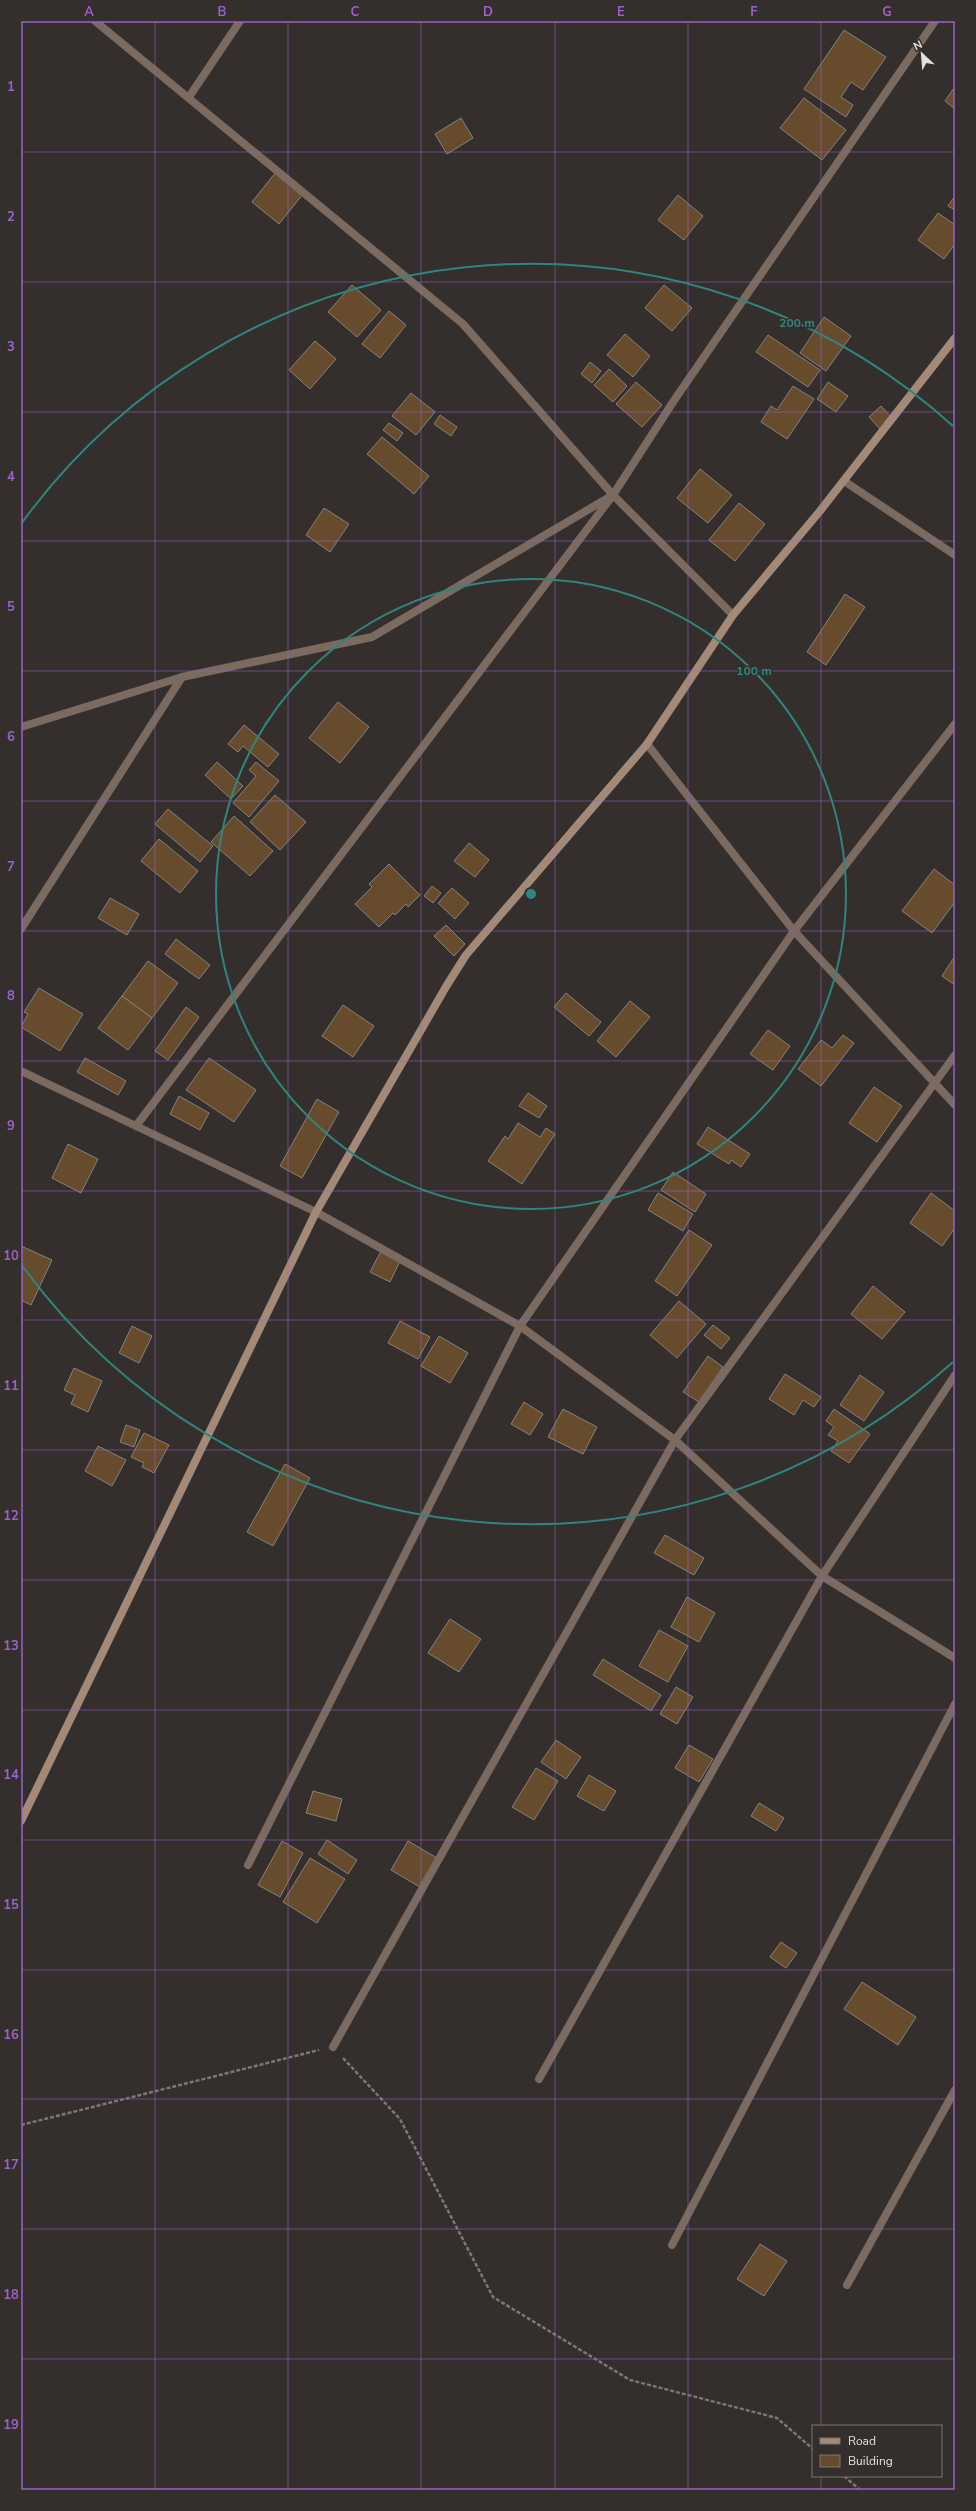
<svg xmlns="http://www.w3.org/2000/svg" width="976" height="2511" viewBox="0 0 976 2511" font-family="'Nunito Sans',sans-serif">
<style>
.building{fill:#664c2c;stroke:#86827e}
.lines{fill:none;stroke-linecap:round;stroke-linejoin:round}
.path{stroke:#7c7876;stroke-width:2.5;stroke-dasharray:4 2;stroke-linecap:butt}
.minor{stroke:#7a6a5f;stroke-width:8}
.secondary{stroke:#a38a78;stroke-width:8}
.grid{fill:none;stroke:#9a62c8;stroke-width:1;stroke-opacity:0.55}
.ring{fill:none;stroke:#2f867f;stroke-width:2}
.centre{fill:#2f867f;stroke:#342f2d;stroke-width:2}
.ring-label{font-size:12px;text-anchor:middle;font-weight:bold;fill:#2f867f;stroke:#342f2d;stroke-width:3;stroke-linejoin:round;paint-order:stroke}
.neatline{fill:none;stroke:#9a62c8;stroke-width:1.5}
.grid-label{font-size:13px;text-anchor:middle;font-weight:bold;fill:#9a62c8}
</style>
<rect width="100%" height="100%" fill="#342f2d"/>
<g class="building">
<path d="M844,30L886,57L863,90L851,82L841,97L853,105L846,117L804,89Z"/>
<path d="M954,88L955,89V109L945,101Z"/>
<path d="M804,98L846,130L822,160L780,128Z"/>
<path d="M461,118L473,138L447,154L435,134Z"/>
<path d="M276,172L303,194L279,224L252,202Z"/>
<path d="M678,195L703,216L684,240L658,220Z"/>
<path d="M955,196V210L948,206Z"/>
<path d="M938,213L955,225V244L944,259L918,240Z"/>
<path d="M352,285L381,310L357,337L328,312Z"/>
<path d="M664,285L692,308L672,331L645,308Z"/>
<path d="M389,311L406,325L380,358L362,344Z"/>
<path d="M824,317L851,336L826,371L800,353Z"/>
<path d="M625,334L650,356L633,377L607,355Z"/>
<path d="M768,335L820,370L808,387L756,352Z"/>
<path d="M315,341L336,359L310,389L289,370Z"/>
<path d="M590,362L601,371L592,383L581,374Z"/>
<path d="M609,369L627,386L613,402L594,385Z"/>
<path d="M636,382L662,405L642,427L616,404Z"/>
<path d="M828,382L848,396L836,412L817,399Z"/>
<path d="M793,386L814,399L787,439L761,422L771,406L777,410Z"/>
<path d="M411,393L435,412L416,435L392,416Z"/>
<path d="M881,406L892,418L880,429L869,417Z"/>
<path d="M440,415L457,427L451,436L434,424Z"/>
<path d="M389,423L403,433L397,441L383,430Z"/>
<path d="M382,437L429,476L414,494L367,454Z"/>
<path d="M700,469L732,495L708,523L677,498Z"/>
<path d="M739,503L765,524L735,561L709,540Z"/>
<path d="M324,508L349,524L330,552L306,535Z"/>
<path d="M845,594L865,607L826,665L807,652Z"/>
<path d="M338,702L369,727L340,763L309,738Z"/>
<path d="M244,725L279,754L268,767L243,746L238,752L228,744Z"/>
<path d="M217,762L243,786L231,799L205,775Z"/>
<path d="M256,762L279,781L249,817L233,803L256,776L249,770Z"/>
<path d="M275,795L306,822L280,850L250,822Z"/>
<path d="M168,809L213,846L200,862L155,824Z"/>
<path d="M234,816L273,851L250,876L211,842Z"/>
<path d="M159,839L198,871L180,893L141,861Z"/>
<path d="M469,843L489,860L475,877L454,861Z"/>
<path d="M389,864L420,895L408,907L406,904L395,915L393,913L379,927L355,904L372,887L369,884Z"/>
<path d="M934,869L955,885V902L932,933L902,911Z"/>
<path d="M432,886L441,893L433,903L424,896Z"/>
<path d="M452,888L469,903L455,919L438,903Z"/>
<path d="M110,898L139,914L127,935L98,918Z"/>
<path d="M446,925L465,944L454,956L434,936Z"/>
<path d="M176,939L210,965L199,979L165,954Z"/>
<path d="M955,956V985L942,976Z"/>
<path d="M148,961L178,983L152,1018L122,996Z"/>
<path d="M39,988L83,1014L60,1051L21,1027L28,1014L24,1012Z"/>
<path d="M566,993L601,1022L589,1036L554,1007Z"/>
<path d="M122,996L152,1018L128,1050L98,1028Z"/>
<path d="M630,1001L650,1017L616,1057L597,1041Z"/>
<path d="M343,1005L374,1026L353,1057L322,1036Z"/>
<path d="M186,1007L199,1017L168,1060L155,1051Z"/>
<path d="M768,1030L790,1046L773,1070L750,1054Z"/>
<path d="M843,1035L854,1043L821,1086L798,1069L821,1040L832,1048Z"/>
<path d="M85,1058L126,1081L118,1095L77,1072Z"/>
<path d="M209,1058L256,1090L234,1122L186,1090Z"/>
<path d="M874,1087L902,1106L877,1142L849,1123Z"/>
<path d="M528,1093L547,1106L539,1118L519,1106Z"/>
<path d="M179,1096L209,1113L200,1130L170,1114Z"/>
<path d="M317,1099L339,1112L302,1178L280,1166Z"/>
<path d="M518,1123L540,1137L546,1128L555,1134L522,1184L488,1161L505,1136L508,1139Z"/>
<path d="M708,1127L750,1154L741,1167L731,1160L729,1164L697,1144Z"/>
<path d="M68,1144L98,1159L81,1193L52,1178Z"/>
<path d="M673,1172L706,1194L695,1212L661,1190Z"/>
<path d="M658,1193L693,1214L683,1231L648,1210Z"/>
<path d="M931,1193L955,1211V1228L942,1246L910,1223Z"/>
<path d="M689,1230L712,1245L677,1296L655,1281Z"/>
<path d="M21,1246L52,1260L31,1305L21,1300Z"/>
<path d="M381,1251L400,1261L390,1282L370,1272Z"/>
<path d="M873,1286L905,1312L882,1339L851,1314Z"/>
<path d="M679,1301L706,1324L677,1358L650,1335Z"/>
<path d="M400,1321L430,1337L418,1359L388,1343Z"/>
<path d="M713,1325L730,1338L721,1349L704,1335Z"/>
<path d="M132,1326L152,1336L139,1363L119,1353Z"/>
<path d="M439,1336L468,1353L450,1383L421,1366Z"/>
<path d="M708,1356L723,1367L699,1402L683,1392Z"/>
<path d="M74,1368L102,1381L88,1412L71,1404L75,1395L64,1390Z"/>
<path d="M785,1374L821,1397L814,1407L803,1400L794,1415L769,1399Z"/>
<path d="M860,1375L884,1392L864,1421L840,1405Z"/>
<path d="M524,1402L543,1414L530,1435L511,1424Z"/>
<path d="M563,1409L597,1427L583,1454L548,1437Z"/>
<path d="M834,1409L870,1434L849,1463L831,1451L838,1441L828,1435L834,1427L826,1421Z"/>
<path d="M126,1425L140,1430L134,1447L120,1442Z"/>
<path d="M144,1433L169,1445L154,1473L142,1467L144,1463L131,1457Z"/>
<path d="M98,1446L126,1460L112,1486L85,1471Z"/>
<path d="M285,1464L310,1478L273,1546L247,1532Z"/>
<path d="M665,1535L704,1558L694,1575L654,1553Z"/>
<path d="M687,1597L715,1613L699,1642L671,1627Z"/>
<path d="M450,1619L481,1639L459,1672L428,1653Z"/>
<path d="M659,1630L688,1646L668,1682L639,1666Z"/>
<path d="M603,1659L661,1695L651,1711L593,1675Z"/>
<path d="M676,1687L693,1697L677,1724L660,1714Z"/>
<path d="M556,1740L581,1757L566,1779L541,1762Z"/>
<path d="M689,1745L713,1759L699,1782L675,1768Z"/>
<path d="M536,1768L558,1781L534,1820L512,1807Z"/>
<path d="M589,1775L616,1791L604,1811L577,1796Z"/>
<path d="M313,1791L342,1799L336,1821L306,1813Z"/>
<path d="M759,1803L784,1818L776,1831L751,1816Z"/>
<path d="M327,1840L357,1860L348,1874L318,1854Z"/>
<path d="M282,1841L303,1853L280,1897L258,1885Z"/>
<path d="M408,1841L437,1858L420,1887L391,1870Z"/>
<path d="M310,1858L345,1879L317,1923L283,1902Z"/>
<path d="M781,1942L797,1953L786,1968L770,1957Z"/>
<path d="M862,1982L916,2017L898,2045L844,2009Z"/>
<path d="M760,2244L787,2261L764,2296L737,2279Z"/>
</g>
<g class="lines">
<g class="path">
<path d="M343,2058L400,2119L493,2297L630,2380L777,2418L813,2449"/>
<path d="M21,2125L319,2050"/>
<path d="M844,2476L860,2490"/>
</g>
<g class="minor">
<path d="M95,21L463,324L613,495L733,615"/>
<path d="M189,97L240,21"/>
<path d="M844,481L955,555"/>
<path d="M21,727L182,677L372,637L608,498"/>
<path d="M647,744L794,931L955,1105"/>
<path d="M21,929L182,677"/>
<path d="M21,1071L316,1212L520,1326L675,1440L822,1576L955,1658"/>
<path d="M136,1126L613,495L673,402L935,21"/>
<path d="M248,1865L520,1326L794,931L955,724"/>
<path d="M333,2047L675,1440L955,1055"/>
<path d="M539,2079L822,1576L955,1375"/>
<path d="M672,2245L955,1704"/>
<path d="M847,2285L955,2090"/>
</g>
<path class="secondary" d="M21,1821L316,1212L447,985L466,955L647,744L733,615L820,511L955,338"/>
</g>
<path class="grid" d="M155,21V2490M288,21V2490M421,21V2490M555,21V2490M688,21V2490M821,21V2426M21,152H955M21,282H955M21,412H955M21,541H955M21,671H955M21,801H955M21,931H955M21,1061H955M21,1191H955M21,1320H955M21,1450H955M21,1580H955M21,1710H955M21,1840H955M21,1970H955M21,2099H955M21,2229H955M21,2359H955M821,2476V2490"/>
<g class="ring">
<circle cx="531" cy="894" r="315"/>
<path d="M953 1362A630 630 0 0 1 21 1264M21 524A630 630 0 0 1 953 426"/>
</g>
<circle cx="531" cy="894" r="6" class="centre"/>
<g class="ring-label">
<text x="797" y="327">200 m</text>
<text x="754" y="675">100 m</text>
</g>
<rect width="976" height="2511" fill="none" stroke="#342f2d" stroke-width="44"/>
<rect x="812" y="2425" width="130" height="52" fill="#342f2d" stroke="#7a7674"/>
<rect x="820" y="2438" width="20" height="6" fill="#a38a78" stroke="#7a7674"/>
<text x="848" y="2445" font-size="12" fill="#e3e0de">Road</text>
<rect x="820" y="2455" width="20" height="12" fill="#664c2c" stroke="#7a7674"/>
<text x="848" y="2465" font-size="12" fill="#e3e0de">Building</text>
<g transform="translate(922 54) rotate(334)" stroke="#342f2d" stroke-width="3" paint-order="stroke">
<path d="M0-3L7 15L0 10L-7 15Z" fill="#e3e0de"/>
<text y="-6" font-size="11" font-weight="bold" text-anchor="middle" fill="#e3e0de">N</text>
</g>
<rect x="22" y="22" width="932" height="2467" class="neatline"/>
<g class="grid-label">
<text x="89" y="16">A</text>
<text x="222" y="16">B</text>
<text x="355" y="16">C</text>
<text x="488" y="16">D</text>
<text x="621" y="16">E</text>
<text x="754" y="16">F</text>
<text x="887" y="16">G</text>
<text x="11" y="91">1</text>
<text x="11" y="221">2</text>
<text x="11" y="351">3</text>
<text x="11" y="481">4</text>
<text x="11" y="611">5</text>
<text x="11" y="741">6</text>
<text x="11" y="871">7</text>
<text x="11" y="1000">8</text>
<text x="11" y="1130">9</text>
<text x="11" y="1260">10</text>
<text x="11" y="1390">11</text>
<text x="11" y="1520">12</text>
<text x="11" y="1650">13</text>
<text x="11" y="1779">14</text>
<text x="11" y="1909">15</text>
<text x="11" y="2039">16</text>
<text x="11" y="2169">17</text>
<text x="11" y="2299">18</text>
<text x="11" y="2429">19</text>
</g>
</svg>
